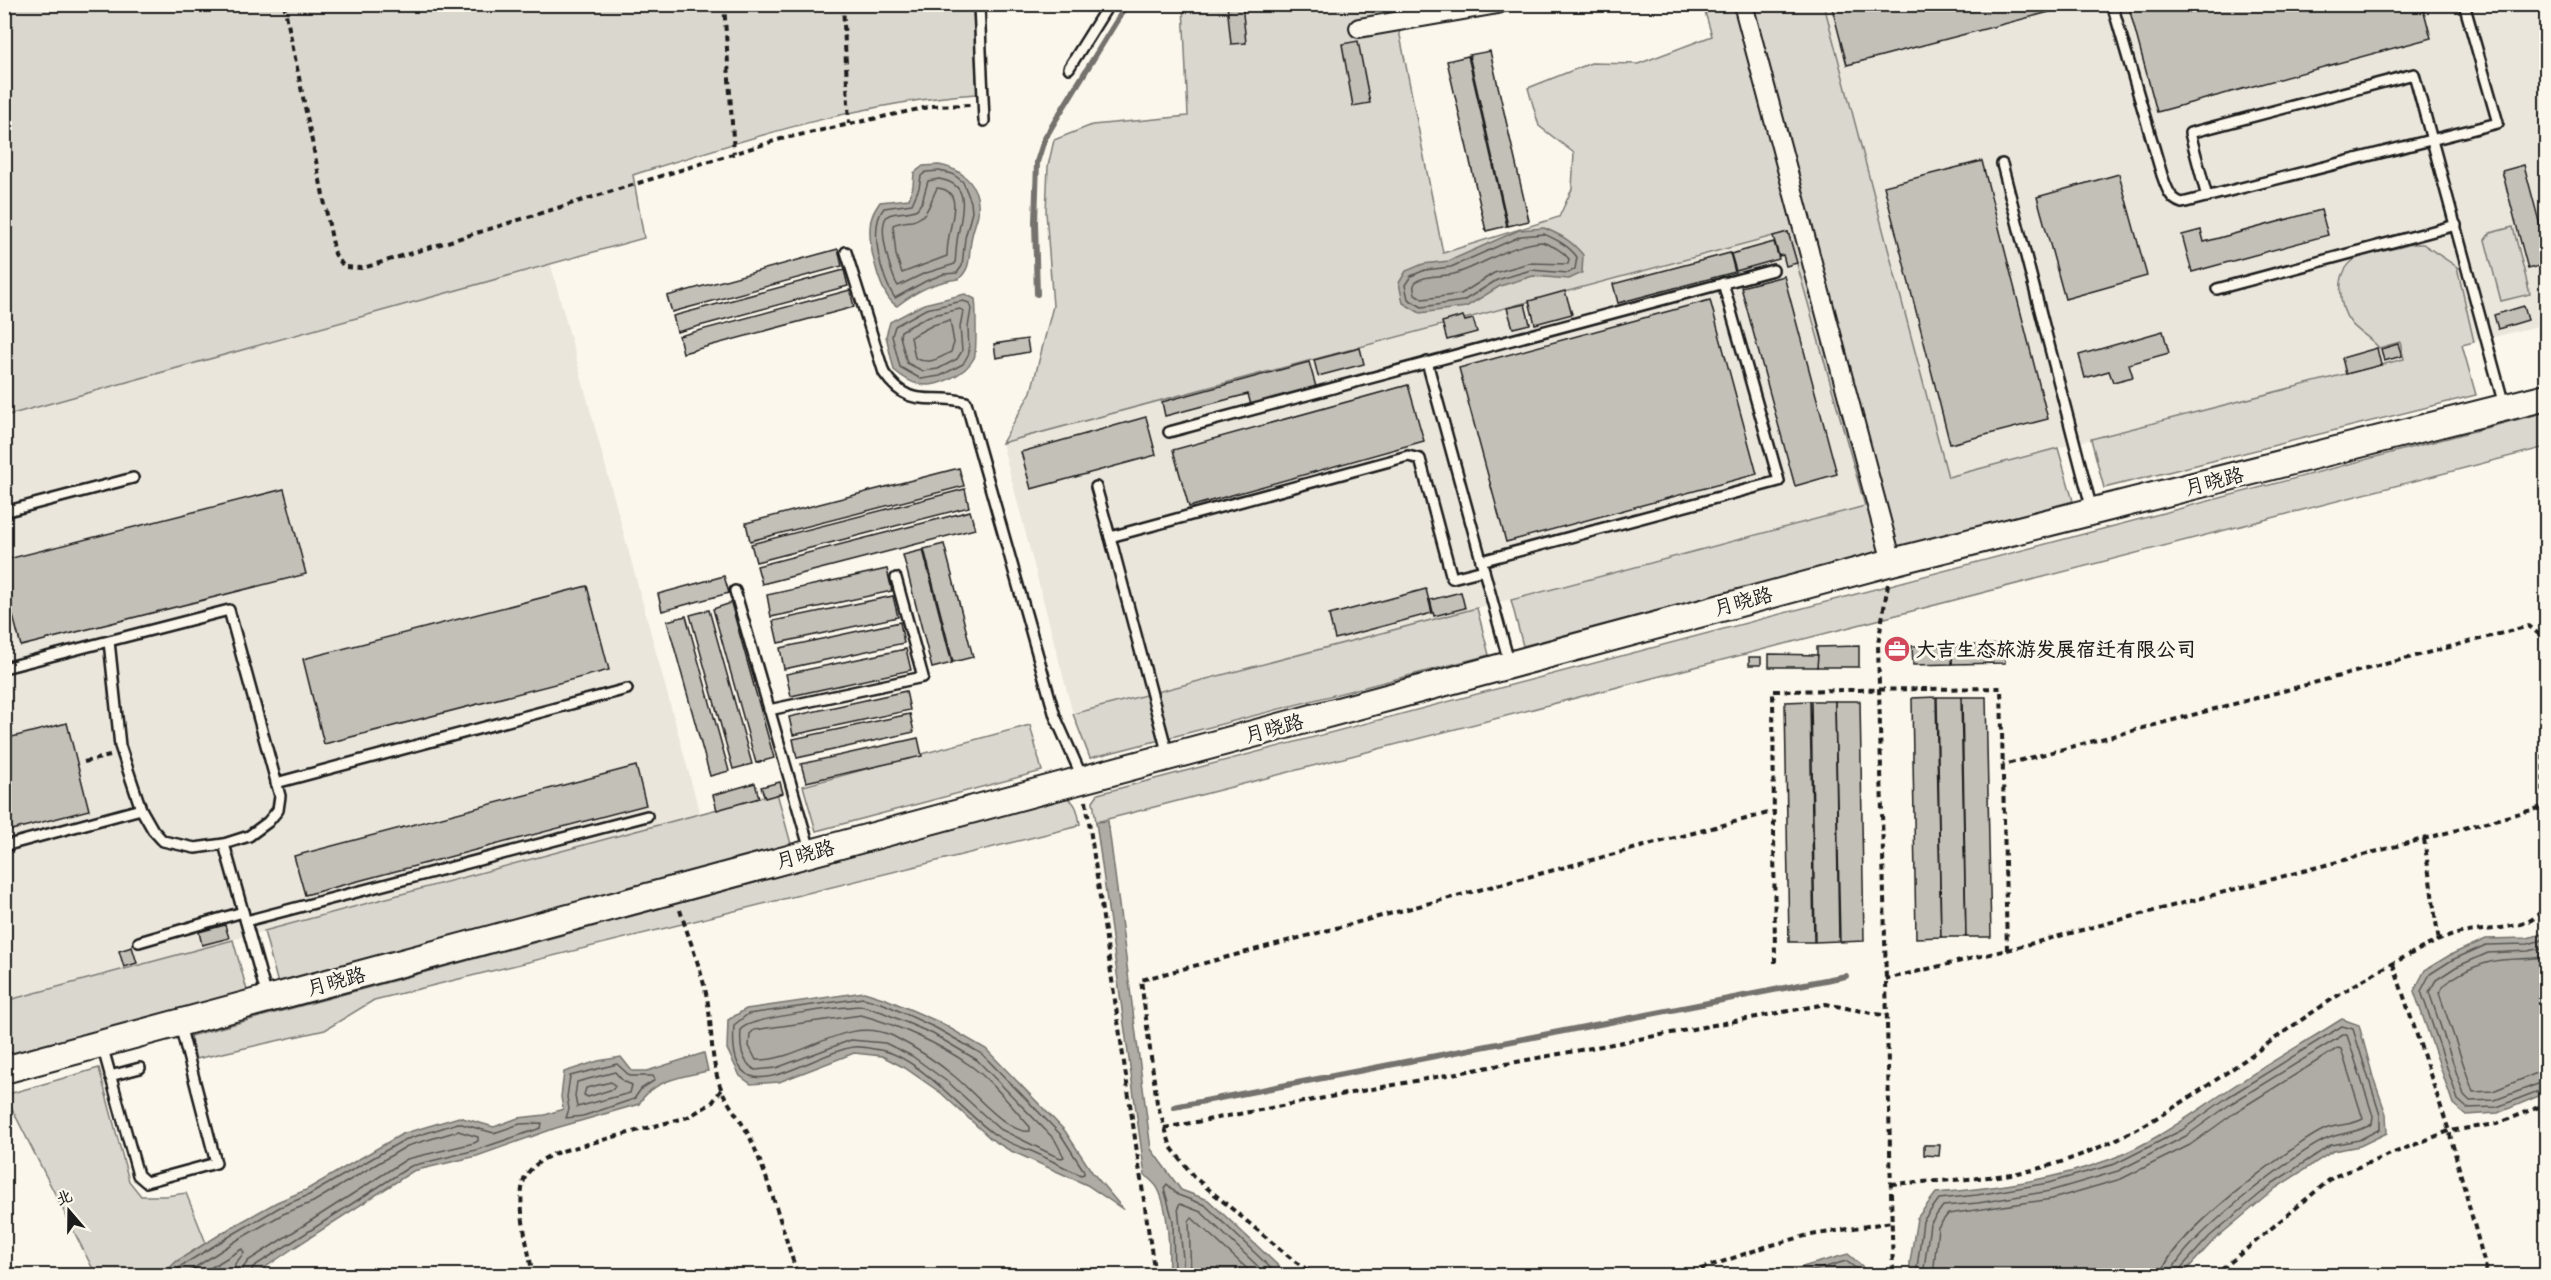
<svg xmlns="http://www.w3.org/2000/svg" width="2551" height="1280" viewBox="0 0 2551 1280" font-family="Sriracha,'LXGW WenKai TC',sans-serif">
<style>
.built{fill:#eae6dc}
.green{fill:#dad7ce;stroke:#7b7a75;stroke-width:1.5}
.water{fill:#afaca5;stroke:#74726e;stroke-width:1.5}
.lines{fill:none;stroke-linecap:round;stroke-linejoin:round}
.shore{stroke:#575653;stroke-width:1.5}
.stream{stroke:#74726e;stroke-width:6}
.building{fill:#c3c0b8;stroke:#1c1c1c;stroke-width:1.5}
.lane-casing{stroke:#1c1c1c;stroke-width:14}
.street-casing{stroke:#1c1c1c;stroke-width:22}
.secondary-casing{stroke:#1c1c1c;stroke-width:30}
.path{stroke:#1c1c1c;stroke-width:4;stroke-dasharray:6 4.5;stroke-linecap:butt}
.lane{stroke:#fbf7ec;stroke-width:9}
.street{stroke:#fbf7ec;stroke-width:18}
.secondary{stroke:#fbf7ec;stroke-width:26}
.labels{text-anchor:middle;stroke-width:6;stroke-linejoin:round;paint-order:stroke}
.street-label{font-size:20px;fill:#1c1c1c;stroke:#fbf7ec}
.poi-label{font-size:20px;font-weight:bold;fill:#1c1c1c;stroke:#fbf7ec;text-anchor:start}
</style>
<rect width="100%" height="100%" fill="#fbf7ec"/>
<filter id="ink" filterUnits="userSpaceOnUse"><feTurbulence type="fractalNoise" baseFrequency=".0167" numOctaves="2"/><feDisplacementMap in="SourceGraphic" scale="12" xChannelSelector="R" yChannelSelector="G"/><feConvolveMatrix kernelMatrix="1 2 1 2 8 2 1 2 1" color-interpolation-filters="sRGB"/></filter>
<g filter="url(#ink)">
<g class="built">
<path d="M1824,5H2546V324L2197,411L1948,477Z"/>
<path d="M1788,231L1865,506L1073,714L1002,443Z"/>
<path d="M550,262L700,814L5,1001V416Z"/>
</g>
<g class="green">
<path d="M5,4L973,5L977,94C859,102 746,139 633,175L644,238L5,416Z"/>
<path d="M1183,5H1394L1443,253L1559,217L1572,189L1574,153L1539,126L1528,88L1591,63L1638,64L1712,36L1703,5H1824L1948,477L2058,448L2073,501L1523,646L1511,600L1865,506L1788,232L1002,443L1031,392L1053,306L1046,212L1048,166L1054,140L1092,125L1188,116Z"/>
<path d="M2513,227L2530,294L2501,301L2485,240L2490,233Z"/>
<path d="M2412,244H2423L2457,267L2474,342L2462,345L2476,395L2104,488L2091,439L2404,359L2400,342L2379,348C2370,337 2358,332 2351,323C2338,307 2335,273 2354,260C2363,254 2400,248 2412,244Z"/>
<path d="M2546,412V447L1096,822L1093,801L1098,794Z"/>
<path d="M1477,608L1489,655L1090,758L1073,714Z"/>
<path d="M1030,725L1042,771L816,831L803,786Z"/>
<path d="M777,793L791,844L278,984L264,931Z"/>
<path d="M1067,798C1077,803 1078,813 1080,824L1075,827L374,1000L325,1030L196,1059L190,1036Z"/>
<path d="M233,940L248,994L5,1059V1001Z"/>
<path d="M99,1068L129,1181L141,1196H166L186,1193L206,1243L177,1261L162,1275H96L5,1095Z"/>
</g>
<g class="water">
<path d="M939,165C964,169 981,187 978,214C976,223 972,232 971,241C968,258 972,266 959,279C935,281 916,291 897,306C880,297 869,247 870,228C870,218 874,211 880,202L909,199L913,186L914,173L923,166Z"/>
<path d="M1544,228C1561,235 1572,241 1583,255L1582,273L1569,279L1533,276L1500,286L1466,307L1420,313L1403,303L1399,283L1406,271L1423,264L1449,261L1519,230Z"/>
<path d="M965,294L975,299C976,305 977,353 974,358C966,374 936,389 918,384C909,382 901,376 894,370L886,336L890,322L924,304Z"/>
<path d="M1108,821L1151,1149L1181,1190L1208,1200L1288,1275H1168C1170,1252 1169,1210 1158,1189C1156,1184 1149,1179 1145,1175L1096,822Z"/>
<path d="M2546,933V1093L2498,1113L2466,1115L2453,1104L2414,991L2425,970L2450,955L2486,939L2527,938Z"/>
<path d="M864,992L886,999L939,1022L986,1049L1065,1131L1092,1172L1124,1210L1087,1185L1009,1150L991,1139L941,1093L905,1068L882,1056L854,1053L779,1082L751,1084L740,1076L727,1049L728,1020L746,1009Z"/>
<path d="M2342,1019L2359,1025L2373,1077L2386,1114L2387,1133L2360,1146L2333,1151L2276,1188L2214,1240L2182,1275H1910V1262L1917,1218L1936,1193C1995,1188 2055,1180 2111,1159C2153,1143 2189,1116 2225,1092C2264,1066 2304,1043 2342,1019Z"/>
<path d="M704,1053L708,1071C684,1076 652,1080 639,1104L556,1128L477,1156L413,1171L295,1247L254,1275H162L177,1261L232,1227L277,1202L306,1190L402,1134L459,1117L494,1127L518,1118L545,1115L563,1109L561,1097L564,1072L598,1061L621,1057L632,1071H647Z"/>
<path d="M1848,1254L1862,1266L1866,1275H1774Z"/>
</g>
<g class="lines">
<g class="shore">
<path d="M939,171L953,174L963,182L971,202L972,212L965,238L962,266L957,273L944,274L926,281L895,298C881,279 868,227 884,208L912,204L919,188L921,176L926,172Z"/>
<path d="M939,179C972,184 962,212 958,235C956,245 956,254 955,264L923,274L898,286C891,276 875,221 889,215C898,211 908,214 917,209L922,202L928,181Z"/>
<path d="M937,188C964,190 951,220 949,236C948,242 947,249 947,256L902,273L896,255L893,225C899,222 905,222 912,221C929,217 930,201 937,188Z"/>
<path d="M1544,234C1557,240 1568,245 1577,257L1575,269L1568,273L1531,270L1497,280L1463,301L1422,307L1408,299L1405,285L1411,276L1425,270L1451,267L1521,236Z"/>
<path d="M1542,242C1553,246 1562,250 1569,259L1568,264L1529,263L1494,273L1461,294L1423,299L1415,294C1414,289 1412,285 1417,281C1428,274 1442,277 1454,274C1485,265 1509,244 1542,242Z"/>
<path d="M963,301L969,303L971,309L968,327L969,353L963,364L940,376L921,379L900,367L892,336L895,326L926,309Z"/>
<path d="M960,309L963,311L960,327L962,351L957,359L938,369L923,371L907,363L900,336L901,331L929,316Z"/>
<path d="M950,320L954,343L951,352C938,359 929,365 915,358L911,337L933,325Z"/>
<path d="M2546,939L2528,944L2486,945L2452,960L2430,974L2421,991L2458,1100L2467,1108L2497,1107L2546,1088"/>
<path d="M2546,947L2528,951L2488,953L2456,967L2436,980L2429,992L2464,1095L2470,1101L2495,1100L2546,1081"/>
<path d="M2546,956C2528,961 2508,957 2490,962C2474,966 2446,978 2439,993L2473,1092L2493,1091L2537,1073L2546,1072"/>
<path d="M863,998L884,1004L936,1028L982,1054L1061,1135L1084,1171V1174L1081,1175C1064,1168 1048,1158 1031,1151C1018,1146 1005,1142 994,1134C963,1112 918,1056 880,1050C872,1049 861,1046 853,1047C808,1054 726,1124 734,1025L748,1014Z"/>
<path d="M862,1006L882,1012L933,1034L977,1060L1055,1140L1064,1157L1061,1158L1053,1155L998,1128L949,1083L912,1056L885,1043L851,1040L776,1068L755,1070C740,1061 740,1044 741,1029C752,1017 841,1007 862,1006Z"/>
<path d="M861,1015C898,1025 940,1044 971,1066C993,1082 1012,1107 1030,1127V1131C1008,1135 971,1089 954,1076C935,1060 914,1047 893,1036C844,1014 803,1062 756,1060L749,1046L750,1034L754,1030Z"/>
<path d="M617,1064L630,1076H653L655,1080L641,1089L634,1099L583,1116L566,1118L569,1109L567,1097L570,1076Z"/>
<path d="M615,1072L623,1081L632,1085L630,1093L577,1107L575,1096L577,1082Z"/>
<path d="M611,1082L615,1086L613,1089L588,1097L584,1095L586,1088Z"/>
<path d="M171,1276L181,1266L235,1233L280,1207L309,1195L404,1140L458,1123L494,1133L520,1124L542,1123L541,1128L476,1150L411,1166L253,1267L250,1276"/>
<path d="M182,1276L239,1239L283,1214L313,1202L407,1146L458,1131L478,1137V1141L474,1143L407,1159L248,1261L243,1268L242,1276"/>
<path d="M197,1276L242,1249L244,1253L235,1264L233,1276"/>
<path d="M1174,1276L1173,1221L1164,1188L1167,1184L1178,1195L1205,1205L1279,1276"/>
<path d="M1182,1276L1183,1259L1178,1207L1180,1204L1201,1212L1268,1276"/>
<path d="M1191,1276L1189,1221L1192,1218L1255,1276"/>
<path d="M1796,1276L1846,1261L1857,1269L1859,1276"/>
<path d="M1916,1276L1923,1221L1939,1199L1977,1195L2048,1183L2115,1164L2182,1130L2228,1097L2342,1026L2353,1029L2380,1115V1129L2359,1140L2331,1145L2273,1183L2210,1236L2180,1269L2178,1276"/>
<path d="M1923,1276L1930,1224L1943,1206L1978,1203L2050,1191L2118,1171L2186,1136L2232,1103L2343,1035H2347L2373,1116L2372,1124C2358,1133 2344,1132 2329,1138C2300,1148 2172,1248 2171,1276"/>
<path d="M1933,1276L1938,1227L1948,1214L2052,1199L2121,1179L2190,1145L2237,1111L2338,1048L2341,1049L2363,1119C2350,1126 2336,1124 2323,1130C2291,1146 2163,1241 2162,1276"/>
</g>
<g class="stream">
<path d="M1037,294L1035,222L1037,162L1044,140L1055,121L1127,4"/>
<path d="M1174,1107L1846,976"/>
</g>
</g>
<g class="building">
<path d="M1227,4H1242L1246,43L1231,44Z"/>
<path d="M1831,4H2076V5L1847,65Z"/>
<path d="M2128,4H2422L2431,38L2157,112Z"/>
<path d="M1358,41L1370,103L1353,106L1342,44Z"/>
<path d="M1490,51L1529,221L1508,226L1469,55Z"/>
<path d="M1468,56L1507,226L1486,231L1447,61Z"/>
<path d="M1982,161L2048,419L1950,444L1884,186Z"/>
<path d="M2524,165L2546,248V264L2528,269L2502,171Z"/>
<path d="M2119,174L2147,276L2065,299L2037,197Z"/>
<path d="M2321,210L2328,235L2192,272L2182,235L2201,230L2204,242Z"/>
<path d="M1788,232L1797,263L1786,266L1783,255L1779,256L1773,236Z"/>
<path d="M1774,242L1779,259L1736,271L1731,254Z"/>
<path d="M838,249L842,266L672,312L667,296Z"/>
<path d="M1730,253L1735,272L1618,303L1613,284Z"/>
<path d="M844,270L848,286L677,332L673,316Z"/>
<path d="M1784,276L1837,474L1795,486L1741,287Z"/>
<path d="M850,290L854,307L683,353L679,336Z"/>
<path d="M1565,291L1572,314L1535,324L1529,301Z"/>
<path d="M1710,300L1757,474L1506,542L1459,368Z"/>
<path d="M1525,304L1530,324L1513,328L1507,308Z"/>
<path d="M2524,306L2528,320L2498,329L2494,315Z"/>
<path d="M1463,316L1465,321L1473,319L1477,332L1447,340L1442,322Z"/>
<path d="M2163,331L2169,353L2129,364L2133,377L2113,382L2109,371L2085,378L2079,355Z"/>
<path d="M1027,339L1029,352L996,358L994,344Z"/>
<path d="M2398,344L2402,356L2384,361L2381,349Z"/>
<path d="M1360,348L1364,364L1318,376L1314,360Z"/>
<path d="M2377,348L2381,365L2346,374L2342,358Z"/>
<path d="M1309,362L1316,387L1251,405L1248,394L1165,416L1162,402Z"/>
<path d="M1408,385L1424,441L1189,507L1173,450Z"/>
<path d="M1146,417L1156,455L1031,489L1021,452Z"/>
<path d="M959,468L964,486L750,541L746,523Z"/>
<path d="M284,489L306,574L21,646L4,582V560Z"/>
<path d="M965,489L969,507L756,562L751,544Z"/>
<path d="M970,511L975,529L762,584L757,566Z"/>
<path d="M944,544L973,657L953,662L924,549Z"/>
<path d="M923,550L952,663L932,668L903,555Z"/>
<path d="M887,569L892,591L771,617L767,595Z"/>
<path d="M724,576L729,593L662,611L658,594Z"/>
<path d="M587,586L609,670L324,744L303,659Z"/>
<path d="M1426,589L1432,613L1335,639L1329,615Z"/>
<path d="M1461,592L1465,608L1434,616L1430,600Z"/>
<path d="M893,596L898,617L778,643L773,621Z"/>
<path d="M731,603L774,758L756,763L713,609Z"/>
<path d="M709,610L752,764L733,769L690,615Z"/>
<path d="M686,616L729,771L710,776L667,621Z"/>
<path d="M900,622L904,643L784,669L780,648Z"/>
<path d="M2005,644V663L1952,664V646Z"/>
<path d="M1859,646V667H1817V647Z"/>
<path d="M1912,646H1952V664L1913,665Z"/>
<path d="M906,649L911,670L791,696L786,674Z"/>
<path d="M1769,654L1818,655L1817,667H1769Z"/>
<rect x="1749" y="657" width="12" height="8"/>
<path d="M906,691L910,710L793,735L789,717Z"/>
<path d="M1936,697L1941,937L1916,938L1912,698Z"/>
<path d="M1937,697H1961L1966,937H1941Z"/>
<path d="M1962,697H1986L1991,937H1966Z"/>
<path d="M1810,701L1814,942H1789L1785,702Z"/>
<path d="M1811,701H1835L1839,941L1815,942Z"/>
<path d="M1835,701H1860L1864,941L1840,942Z"/>
<path d="M910,714L914,732L797,758L793,739Z"/>
<path d="M67,723L89,810L4,832V739Z"/>
<path d="M918,738L922,756L806,782L801,764Z"/>
<path d="M636,766L646,805L305,895L294,856Z"/>
<path d="M780,782L783,793L765,798L761,787Z"/>
<path d="M755,783L759,798L717,810L713,795Z"/>
<path d="M225,925L229,938L202,945L199,932Z"/>
<path d="M132,947L137,963L124,967L119,951Z"/>
<path d="M1924,1145H1940L1939,1156L1924,1155Z"/>
</g>
<g class="lines">
<defs>
<g id="lane">
<path d="M979,4L984,121"/>
<path d="M2112,4L2162,175C2166,186 2169,199 2182,203L2498,123L2464,4"/>
<path d="M1069,68L1109,4"/>
<path d="M2002,164L2092,510"/>
<path d="M2207,197L2190,133L2414,74L2504,405"/>
<path d="M846,252L884,373C911,412 931,392 966,402L1055,716L1082,777"/>
<path d="M2217,289L2456,225"/>
<path d="M1427,362L1509,662"/>
<path d="M1169,432L1773,270"/>
<path d="M1096,487L1110,537L1408,456L1420,459L1452,578L1484,570"/>
<path d="M4,512L133,478"/>
<path d="M1110,537L1168,755"/>
<path d="M1481,561L1779,481L1723,283"/>
<path d="M735,591L810,850"/>
<path d="M4,668L229,610L280,796L278,810L268,822L249,836L224,844L195,848L163,841L153,830L141,809L120,746L109,641"/>
<path d="M769,710L923,677L896,578"/>
<path d="M276,783L627,689"/>
<path d="M224,844L267,997"/>
<path d="M4,846L141,809"/>
<path d="M246,921L647,816"/>
<path d="M139,942L243,912"/>
<path d="M102,1045L138,1175L146,1182L216,1163L180,1025"/>
<path d="M110,1076L140,1068"/>
</g>
<g id="street">
<path d="M1743,4L1892,562"/>
<path d="M1359,28L1498,4"/>
</g>
<path id="secondary" d="M4,1070L1892,562L2546,397"/>
</defs>
<use href="#lane" class="lane-casing"/>
<use href="#street" class="street-casing"/>
<use href="#secondary" class="secondary-casing"/>
<g class="path">
<path d="M284,4L335,254L344,267L363,268L781,139L933,106L971,105"/>
<path d="M724,4L734,153"/>
<path d="M843,4L849,124"/>
<path d="M1888,584L1878,644L1893,1276"/>
<path d="M84,762L110,756"/>
<path d="M1086,801L1155,1276"/>
<path d="M2424,839L2439,942"/>
<path d="M680,910C690,943 705,977 709,1011C712,1035 711,1058 719,1083C726,1104 743,1121 752,1142C771,1185 783,1231 798,1276"/>
<path d="M2007,950L2543,807"/>
<path d="M1775,963L1773,691L2001,688L2007,950L1886,979"/>
<path d="M2393,964L2449,1131L2488,1276"/>
<path d="M1164,1128L1826,1004L1887,1016"/>
<path d="M1891,1184C1941,1180 2000,1180 2048,1166C2181,1127 2278,1022 2399,960C2416,951 2435,941 2453,935C2474,929 2510,930 2529,921C2534,919 2539,913 2543,910L2544,651L2541,636L2529,626L2003,765"/>
<path d="M533,1276C529,1251 513,1194 527,1174C536,1162 549,1155 562,1151L688,1117L712,1103L721,1090"/>
<path d="M1317,1276L1293,1260L1194,1177L1171,1147L1157,1103L1141,980L1772,812"/>
<path d="M1681,1276L1765,1247L1805,1236L1892,1222"/>
<path d="M2214,1276L2333,1177L2449,1131L2497,1124L2546,1104"/>
</g>
<use href="#lane" class="lane"/>
<use href="#street" class="street"/>
<use href="#secondary" class="secondary"/>
</g>
</g>
<defs>
<symbol id="office-disc" viewBox="-11 -11 22 22"><circle r="9.5" fill="#d1495b" stroke="#fbf7ec"/><path d="M-6-3h4V-5.5h4V-3h4V5H-6ZM-1-4.5V-3h2v-1.5ZM-6 0V1H6V0Z" fill="#fff"/></symbol>
</defs>
<g fill-rule="evenodd">
<use href="#office-disc" x="1882" y="634" width="30" height="30"/>
</g>
<g class="labels">
<g class="street-label">
<text transform="translate(2214 481) rotate(-14)" y="7">月晓路</text>
<text transform="translate(1743 601) rotate(-15)" y="7">月晓路</text>
<text transform="translate(1274 728) rotate(-15)" y="7">月晓路</text>
<text transform="translate(805 854) rotate(-15)" y="7">月晓路</text>
<text transform="translate(336 981) rotate(-15)" y="7">月晓路</text>
</g>
<g class="poi-label">
<text x="1916" y="656">大吉生态旅游发展宿迁有限公司</text>
</g>
</g>
<rect width="2551" height="1280" fill="none" stroke="#fbf7ec" stroke-width="24"/>
<rect x="12" y="12" width="2527" height="1256" fill="none" stroke="#1c1c1c" stroke-width="2" filter="url(#ink)"/>
<g transform="translate(69 1211) rotate(340)" stroke="#fbf7ec" stroke-width="4.5" paint-order="stroke">
<path d="M0-4.5L10 22L0 15L-10 22Z" fill="#1c1c1c"/>
<text y="-9" font-size="16" font-weight="bold" text-anchor="middle" fill="#1c1c1c">北</text>
</g>
</svg>
